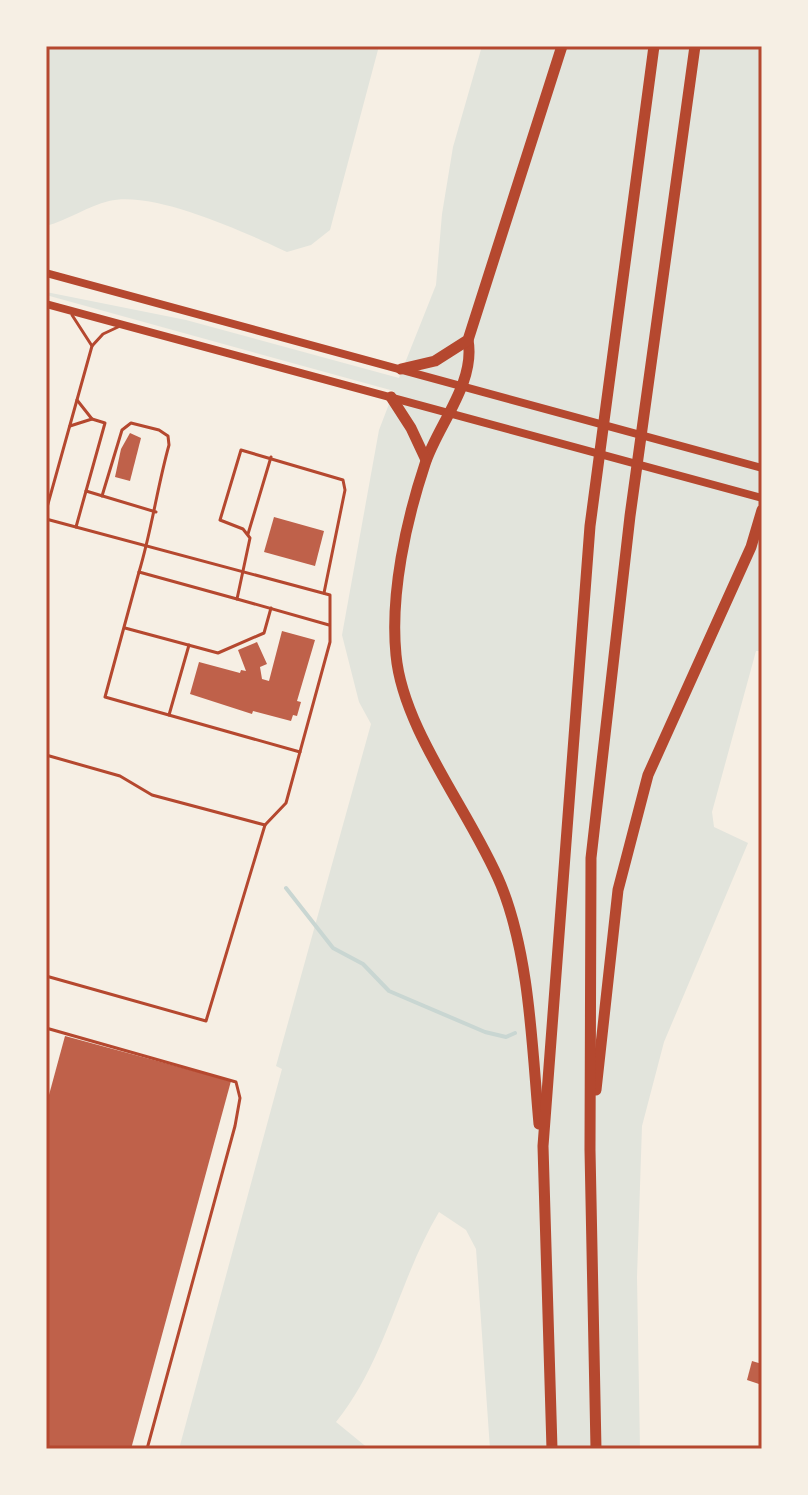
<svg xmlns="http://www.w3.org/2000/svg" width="808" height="1495" viewBox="0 0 808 1495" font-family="'Fira Sans',sans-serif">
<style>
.green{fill:#e2e4dc}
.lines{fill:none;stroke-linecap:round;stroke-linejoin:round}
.stream{stroke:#c9d6d2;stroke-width:4}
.building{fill:#bf614a}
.service{stroke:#b5482f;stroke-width:3}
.secondary{stroke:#b5482f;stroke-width:8}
.motorway{stroke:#b5482f;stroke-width:11}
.neatline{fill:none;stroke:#b5482f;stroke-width:3}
</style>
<rect width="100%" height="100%" fill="#f6efe4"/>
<g class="green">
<path d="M46,46H379L330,230L311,245L287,252C246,233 154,190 109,201C88,206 68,220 46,226Z"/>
<path d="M482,46H762V651H756L712,812L714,827L748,843L664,1042L642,1126L637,1277L640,1449H490L476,1249L466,1230L439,1212C399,1279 386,1360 336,1422L369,1449H179L282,1069L276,1066L371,724L359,702L342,635L379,430L394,391L46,295V292L186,320L399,378L436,285L442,214L453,147Z"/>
</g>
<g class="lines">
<path class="stream" d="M286,888L333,948L363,964L389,991L485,1032L506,1037L515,1033"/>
</g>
<g class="building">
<path d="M130,433L141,438L130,481L115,477L121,449Z"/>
<path d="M274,517L324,531L315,566L264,552Z"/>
<path d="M282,631L315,640L297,701L301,702L297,716L293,715L291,721L253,711L252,714L190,694L199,662L240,673L241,670L246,671L238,650L257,642L267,664L260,667L262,679L269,681Z"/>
<path d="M65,1036L231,1081L131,1449H46V1106Z"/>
<path d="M752,1361L762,1364V1385L747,1380Z"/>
</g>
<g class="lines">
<g class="service">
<path d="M72,315L92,346"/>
<path d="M77,400L92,419"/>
<path d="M70,426L92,419L105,423L86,491"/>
<path d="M102,496L122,430L131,423L159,430L168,436L169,445C157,488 152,529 139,572"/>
<path d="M46,511L92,346L103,334L118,327"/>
<path d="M46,519L330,595V642L286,803L265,825L206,1021L46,976"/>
<path d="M76,527L86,491L156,512"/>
<path d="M248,534L271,457"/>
<path d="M324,593L345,490L343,480L241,450L220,520L243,529L250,538L237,599L329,625"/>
<path d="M237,599L139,572L105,697L300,752"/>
<path d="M125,628L218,653L264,633L271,608"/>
<path d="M169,715L189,645"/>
<path d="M46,755L120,776L152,795L265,825"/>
<path d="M46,1028L236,1082L240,1098L235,1126L147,1449"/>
</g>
<g class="secondary">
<path d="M46,273L762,468"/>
<path d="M46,304L762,498"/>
</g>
<g class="motorway">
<path d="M468,340C476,383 437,426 425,464C406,521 390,594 396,655C403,731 472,814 501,885C530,957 532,1048 539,1124"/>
<path d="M401,369L435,361L468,340L562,46"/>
<path d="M391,397L411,428L426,460"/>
<path d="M596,1090L618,890L648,775L751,547L762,510"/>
<path d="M552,1449L543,1146L590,526L654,46"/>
<path d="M596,1449L590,1150L591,858L630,516L695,46"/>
</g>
</g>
<rect width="808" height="1495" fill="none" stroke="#f6efe4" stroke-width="96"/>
<rect x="48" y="48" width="712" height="1399" class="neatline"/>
</svg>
